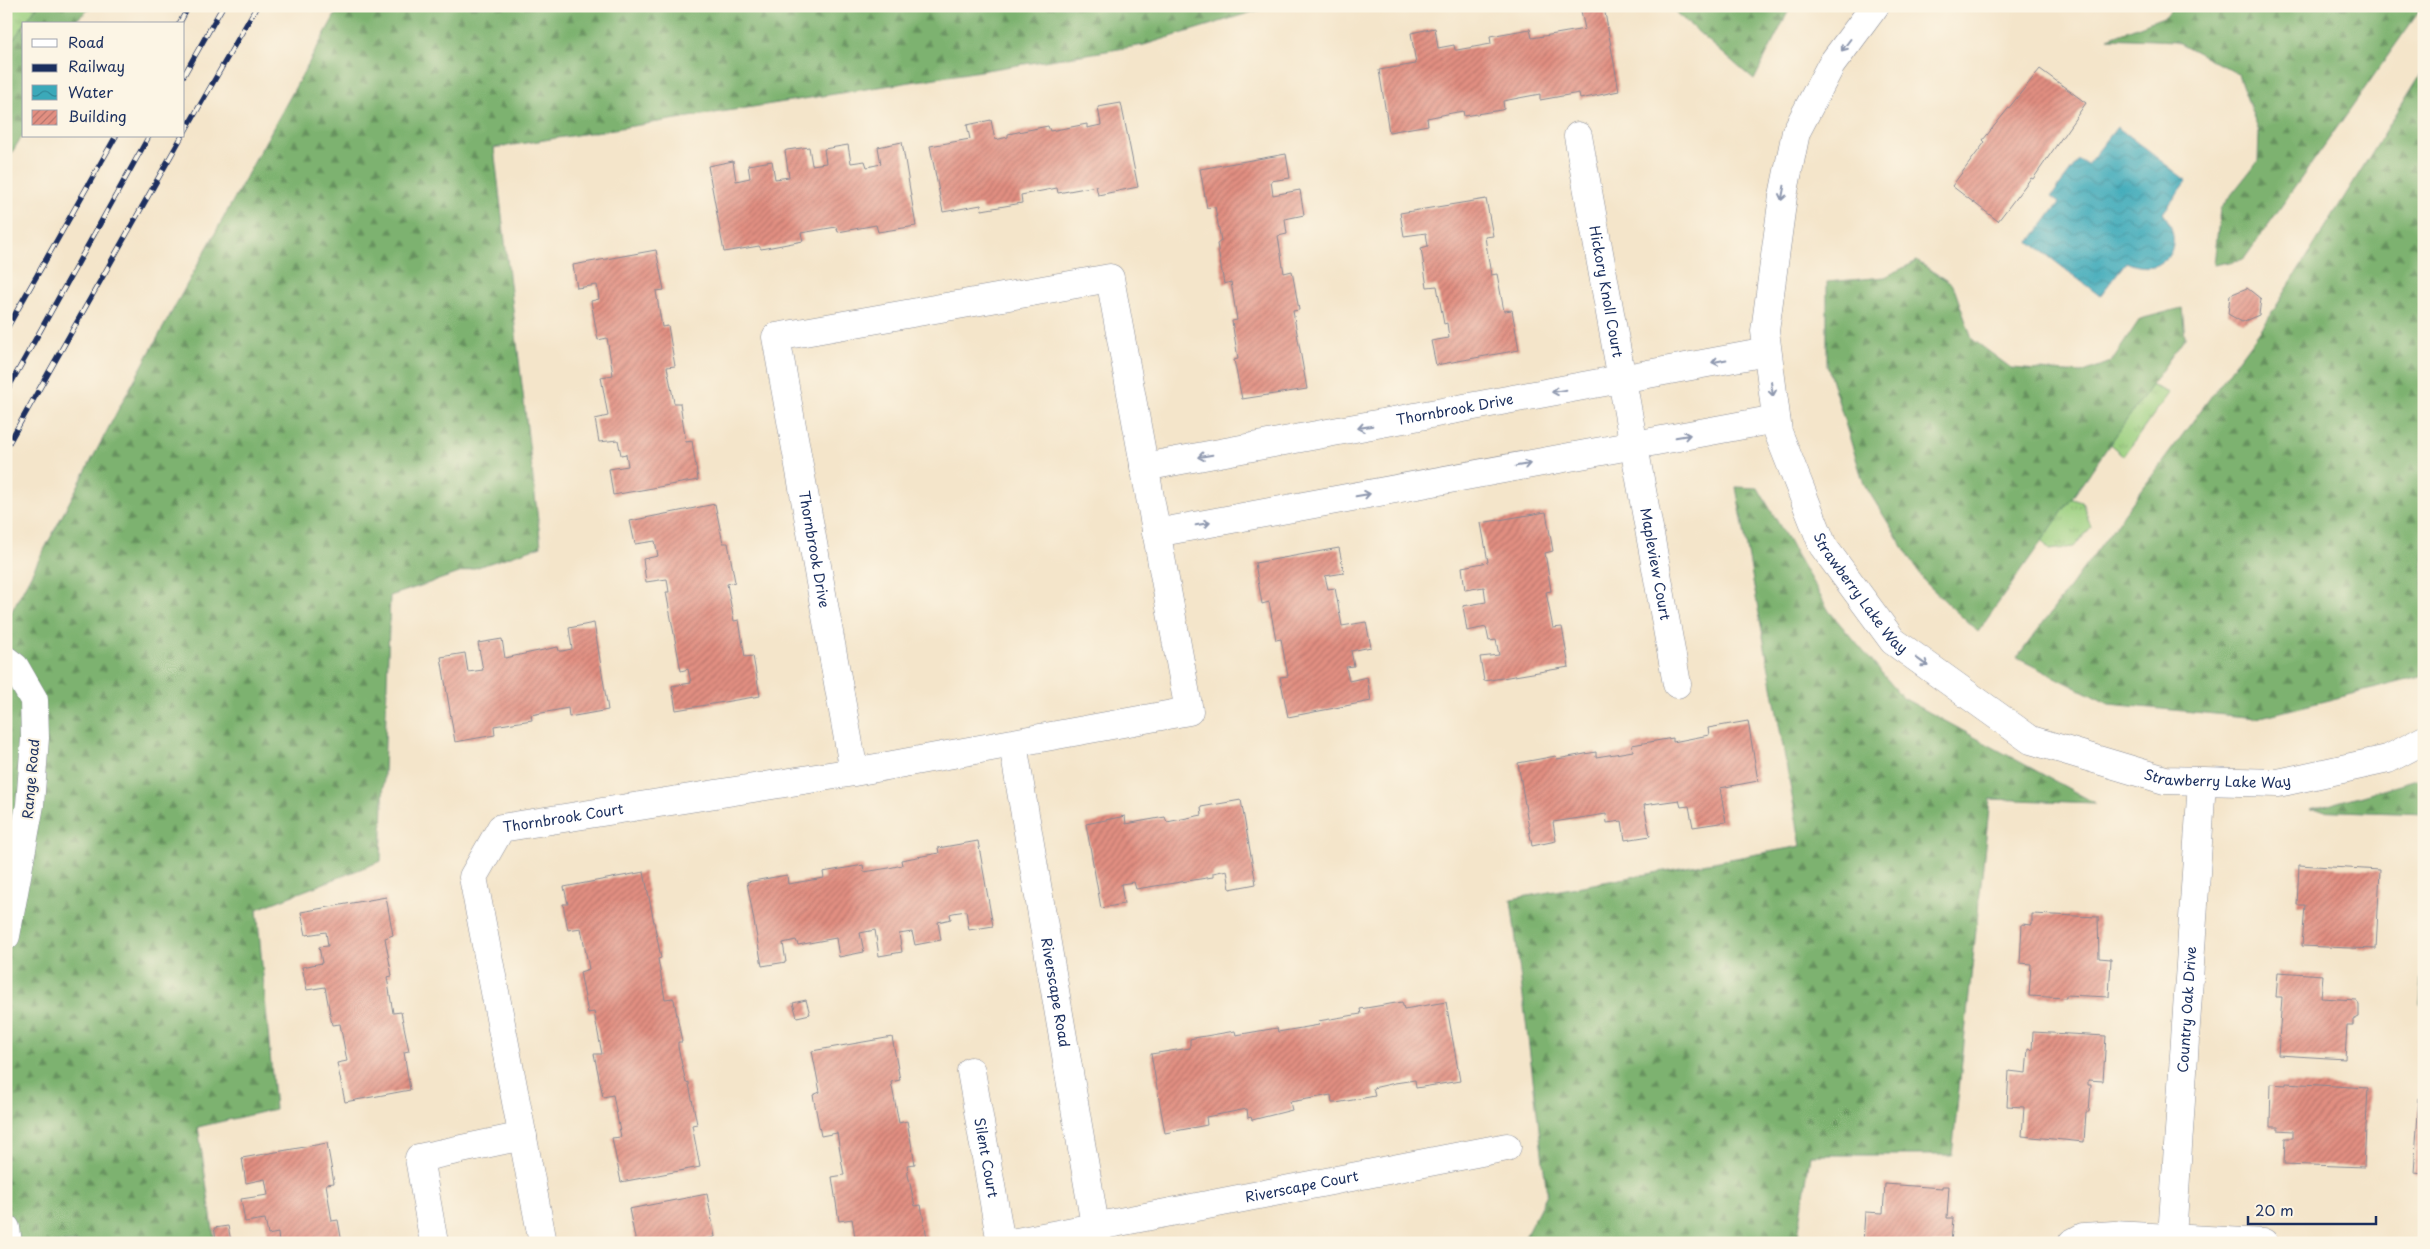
<svg xmlns="http://www.w3.org/2000/svg" width="2430" height="1249" viewBox="0 0 2430 1249" font-family="'Playpen Sans',sans-serif">
<style>
.grass{fill:url(#grass-tufts);stroke:#5c8070}
.forest{fill:url(#forest-firs);stroke:#4c7066}
.water{fill:url(#water-waves);stroke:#2b6c8c}
.building{fill:url(#building-hatch)}
.lines{fill:none;stroke-linecap:round;stroke-linejoin:round}
.minor-casing{stroke:#888a94;stroke-width:29}
.minor{stroke:#fff;stroke-width:28}
.rail-casing{stroke:#1b2f5e;stroke-width:5.5}
.rail{stroke:#fcf5e5;stroke-width:4;stroke-dasharray:11;stroke-linecap:butt}
.oneway{stroke:#8d97ae}
.labels{text-anchor:middle;stroke-width:4;stroke-linejoin:round;paint-order:stroke}
.street-label{font-size:14px;fill:#1b2f5e;stroke:#fcf5e5}
</style>
<defs>
<pattern id="grass-tufts" width="24" height="20" patternUnits="userSpaceOnUse" patternTransform="scale(1.25)"><rect width="24" height="20" fill="#9cd081"/><path d="M3 7l-1-3M5 7V3M7 7l1-3M15 17l-1-3M17 17v-4M19 17l1-3" fill="none" stroke="#86b372"/></pattern>
<pattern id="forest-firs" width="22" height="20" patternUnits="userSpaceOnUse" patternTransform="scale(1.25)"><rect width="22" height="20" fill="#7db26f"/><path d="M5 1l3.5 6h-7zM16 11l3.5 6h-7z" fill="#66915e"/></pattern>
<pattern id="water-waves" width="16" height="10" patternUnits="userSpaceOnUse" patternTransform="scale(1.25)"><rect width="16" height="10" fill="#3ba9b9"/><path d="M0 5q4-4 8 0t8 0" fill="none" stroke="#318a9a"/></pattern>
<pattern id="building-hatch" width="6" height="6" patternUnits="userSpaceOnUse" patternTransform="scale(1.25)"><rect width="6" height="6" fill="#e28f81"/><path d="M-1 1l2-2M0 6l6-6M5 7l2-2" fill="none" stroke="#b6756d"/></pattern>
</defs>
<rect width="100%" height="100%" fill="#fcf5e5"/>
<filter id="ink" filterUnits="userSpaceOnUse"><feTurbulence type="fractalNoise" baseFrequency=".02" numOctaves="2"/><feDisplacementMap in="SourceGraphic" scale="10" xChannelSelector="R" yChannelSelector="G"/><feConvolveMatrix kernelMatrix="1 2 1 2 8 2 1 2 1" color-interpolation-filters="sRGB"/></filter>
<filter id="wash" filterUnits="userSpaceOnUse"><feTurbulence type="fractalNoise" baseFrequency=".0096" numOctaves="4" result="noise"/><feDisplacementMap in="SourceGraphic" scale="20" xChannelSelector="R" yChannelSelector="G"/><feGaussianBlur stdDeviation="1.12" result="paint"/><feColorMatrix in="noise" values="0 0 0 0 0 0 0 0 0 0 0 0 0 0 0 0 0 1.4 0 .05"/><feComposite in="paint" operator="in"/></filter>
<g filter="url(#wash)">
<rect width="100%" height="100%" fill="#f4e5ca"/>
<g class="grass">
<path d="M6,6H66L55,24H24V75L6,104Z"/>
<path d="M2138,380L2169,393L2124,456L2101,437Z"/>
<path d="M2065,496L2082,502L2091,527L2074,547L2049,550L2036,531Z"/>
</g>
<g class="forest">
<path d="M37,6H93L71,24H24Z"/>
<path d="M340,6H1272L1144,45L494,148L541,546L390,596L381,861L257,909L275,1109L198,1127L215,1243H6V622L119,408Z"/>
<path d="M1668,6H1791L1754,80Z"/>
<path d="M2173,6H2423L2244,259L2214,265L2220,209L2258,161L2259,132L2238,74L2176,41L2108,38L2166,16Z"/>
<path d="M24,25V133L6,162V49Z"/>
<path d="M2424,69V676L2257,718L2109,704L2017,658L2267,321Z"/>
<path d="M1917,261L1953,285L1972,339L2011,368L2081,373L2111,362L2140,319L2182,308L2185,337L1978,632L1925,582L1864,484L1827,365V282L1885,277Z"/>
<path d="M1736,487L1758,488L1829,611L1903,698L2095,803L1990,799L1952,1155H1810L1797,1243H1522L1547,1194L1511,899L1801,846Z"/>
<path d="M2424,777V814L2310,810Z"/>
<path d="M2424,952V1006L2420,1005Z"/>
</g>
<path class="water" d="M2117,127L2187,181L2163,213C2188,246 2164,279 2126,262L2100,296L2030,242L2059,203L2051,197L2079,160L2087,165Z"/>
<g id="blocks">
<g class="building">
<path d="M1604,7L1619,91L1580,99L1579,93L1540,100V94L1503,101L1504,109L1501,110L1464,116L1463,111L1452,113L1427,118L1428,125L1389,132L1379,70L1416,64L1411,33L1435,28L1438,48L1454,45L1455,50H1457L1491,44L1490,36L1530,29L1532,38L1585,29L1581,11Z"/>
<path d="M2040,69L2086,103L2033,179L2031,178L1998,221L1952,186L1985,142L1983,140Z"/>
<path d="M1121,103L1138,187L1098,195L1096,186L1058,193L1057,188L1021,195L1022,203L982,210L981,205L943,212L930,146L970,139L967,125L991,120L995,140L1008,137V134L1048,126L1050,131L1087,124V128L1101,125L1098,107Z"/>
<path d="M902,142L916,226L878,232L876,225L838,232L836,227L801,233L803,241L761,249L759,246L724,252L708,166L733,161L736,181L750,178L748,165L772,161L775,179L789,177L785,151L787,150L809,147L812,165L826,163L824,149L848,145L851,163L865,161L867,167L881,164L878,147Z"/>
<path d="M1286,154L1290,178L1271,181L1273,195L1300,190L1304,215L1285,219L1287,234L1278,236L1284,273L1292,271L1299,310L1293,311L1307,389L1242,399L1234,360L1238,359L1232,321L1237,320L1231,282L1224,284L1217,244L1221,241L1215,207L1207,208L1200,169Z"/>
<path d="M1486,199L1493,236L1485,237L1491,275L1497,274L1504,311L1512,310L1519,350L1436,365L1431,341L1449,338L1447,323L1444,324L1437,286L1427,287L1421,248L1428,246L1426,233L1404,236L1400,213Z"/>
<path d="M656,250L664,290L656,291L662,327L668,326L675,366L667,367L672,392L674,403H680L686,442L692,441L698,480L613,495L609,469L628,466L626,454L621,455L618,440L599,442L595,419L608,416L601,377L613,375L608,344L607,338L598,340L591,301L599,299L597,285L577,288L573,265Z"/>
<path d="M2247,288L2261,299L2259,315L2242,322L2228,314L2230,295Z"/>
<path d="M715,504L723,543H728L735,582L727,584L734,621L739,620L745,657L753,656L760,696L676,710L672,686L691,683L688,669L681,671L666,592H669L667,579L646,582L643,559L658,556L655,541L635,544L630,521Z"/>
<path d="M1546,512L1553,551L1545,553L1551,591L1546,592L1553,628L1562,627L1569,667L1484,681L1480,657L1499,655L1496,640L1489,641L1486,627L1467,631L1463,606L1486,602L1484,587L1465,590L1462,567L1488,562L1481,523Z"/>
<path d="M1339,548L1344,573L1325,576L1328,589L1335,588L1342,626L1366,622L1371,647L1351,651L1354,666L1346,667L1349,681L1367,677L1371,701L1288,717L1280,677L1288,676L1281,639L1276,640L1269,602L1262,604L1255,563Z"/>
<path d="M594,623L608,710L569,717L568,708L531,715L532,720L494,726L495,735L455,742L441,657L465,653L468,672L483,670L478,643L502,639L505,658L558,647L559,651H562L572,649L569,628Z"/>
<path d="M1748,721L1758,781L1720,788L1726,822L1693,827L1689,806L1681,807L1679,800L1644,805L1650,836L1625,840L1622,821L1607,823L1606,814L1553,822L1556,841L1532,846L1518,763L1556,756L1557,759L1596,752V757L1615,754L1633,751L1632,745L1673,738V742L1709,735L1708,728Z"/>
<path d="M1241,800L1256,884L1230,889L1227,870L1213,873V877L1136,889L1134,882L1121,884L1124,904L1101,908L1086,824L1125,816L1126,824L1165,817L1167,822L1202,815L1201,807Z"/>
<path d="M978,841L993,926L969,930L966,911L953,913L950,914L951,919L938,922L941,940L915,945L912,932L899,934L902,952L879,956L875,930L860,933L864,952L839,957L836,938L798,945L796,940L783,943L786,962L762,966L747,882L787,875L788,884L824,878L823,872L858,866L863,865L864,872L889,868L902,865L901,860L939,853L938,848Z"/>
<path d="M2299,865L2380,870L2376,949L2302,946L2305,905H2297Z"/>
<path d="M644,872L661,958L658,959L665,999L673,998L674,1000L682,1042H678V1047L686,1083L689,1082V1084L697,1124L692,1125L700,1167L621,1182L612,1138L621,1137L613,1095L603,1097L594,1054H602L597,1028L594,1012L588,1013L580,972L589,969L581,928L568,930L563,904H568L564,887Z"/>
<path d="M386,897L393,935L385,938L392,976L387,977L393,1013L401,1012L409,1051L404,1052L410,1090L345,1102L337,1063L347,1061L340,1024L332,1025L325,987L307,990L302,967L322,963L319,947L328,946L326,932L306,935L301,912Z"/>
<path d="M2032,914L2098,917L2099,958L2111,959L2109,997L2066,995V998L2029,996L2031,964L2020,963L2022,924L2032,925Z"/>
<path d="M2278,972L2323,975L2321,998L2356,1000L2359,1005V1017L2353,1020V1025H2347L2345,1059L2278,1055L2282,997H2276Z"/>
<path d="M806,1000L810,1014L797,1017L793,1003Z"/>
<path d="M1402,1002L1404,1009L1446,1002L1460,1081L1416,1088L1415,1080L1395,1083L1373,1088L1375,1096L1336,1103H1332L1331,1095L1290,1102L1292,1110L1252,1120L1251,1117L1248,1118L1247,1109L1206,1117L1207,1125L1165,1133L1151,1054L1190,1048V1039L1194,1038L1235,1031L1236,1035L1277,1028L1278,1032L1319,1025L1318,1021L1361,1014L1360,1009Z"/>
<path d="M2033,1032L2106,1036L2103,1081L2088,1080V1085H2091L2089,1112H2086L2084,1142L2022,1136L2024,1107L2007,1106L2009,1071L2026,1073L2028,1049L2032,1050Z"/>
<path d="M892,1037L900,1080L891,1082L895,1102L899,1123L907,1121L915,1164L907,1165L908,1175L915,1206L921,1205L928,1243H856L852,1219L839,1221L832,1177L844,1175L842,1164L837,1133L821,1136L813,1095L820,1092L812,1051Z"/>
<path d="M2286,1083L2368,1088L2364,1167L2284,1164L2285,1138H2293V1131L2278,1130V1127H2270V1123L2271,1084L2286,1085Z"/>
<path d="M2419,1098H2424V1174L2414,1173Z"/>
<path d="M327,1143L334,1183L326,1184L332,1221L338,1220L342,1243H279L278,1233L268,1235L265,1219L245,1222L241,1199L268,1195L265,1179L246,1183L242,1158Z"/>
<path d="M1885,1184L1942,1188V1186H1949L1947,1218H1953L1951,1243H1863L1865,1212L1883,1213Z"/>
<path d="M707,1194L715,1237L706,1239L707,1243H636L629,1209Z"/>
<path d="M228,1226L231,1241L217,1243L214,1228Z"/>
<path d="M1383,1240L1384,1243H1370V1242Z"/>
</g>
</g>
</g>
<g filter="url(#ink)">
<use href="#blocks" fill-opacity="0" stroke="#888a94" stroke-width="1"/>
<g class="lines">
<defs>
<g id="minor">
<path id="s1" d="M1875,6L1831,65L1796,132L1783,196L1765,331L1778,432L1823,546L1893,641L2031,740L2165,780L2278,783L2388,759L2424,740"/>
<path id="s2" d="M1578,136L1677,684"/>
<path id="s3" d="M1144,467L1767,352"/>
<path d="M1156,533L1776,419"/>
<path d="M6,660L15,667L34,700L35,738L30,805L6,936"/>
<path id="s4" d="M1013,744L1098,1243"/>
<path id="s5" d="M971,1071L1001,1243"/>
<path d="M6,1228L8,1243"/>
<path id="s6" d="M2172,1237L2202,782"/>
<path d="M434,1243L419,1158L523,1136"/>
<path id="s7" d="M543,1243L473,877L501,828L854,772L1189,711L1110,278L776,337L854,772"/>
<path id="s8" d="M1011,1243L1507,1147"/>
<path d="M2072,1243L2083,1237L2114,1235L2264,1243"/>
</g>
</defs>
<use href="#minor" class="minor-casing"/>
<use href="#minor" class="minor"/>
<defs>
<g id="rail">
<path d="M179,24L189,6"/>
<path d="M184,75L223,6"/>
<path d="M184,133L257,6"/>
<path d="M6,330L116,136"/>
<path d="M6,392L149,136"/>
<path d="M6,448L182,136"/>
</g>
</defs>
<use href="#rail" class="rail-casing"/>
<use href="#rail" class="rail"/>
</g>
<defs><path id="oneway-shaft" d="M-6 0H5M1.5-3L5.5 0L1.5 3" fill="none" stroke-width="1.6" stroke-linecap="round" stroke-linejoin="round" transform="scale(1.25)"/></defs>
<g class="oneway">
<use href="#oneway-shaft" transform="translate(1846 45) rotate(127)"/>
<use href="#oneway-shaft" transform="translate(1783 193) rotate(101)"/>
<use href="#oneway-shaft" transform="translate(1719 361) rotate(169)"/>
<use href="#oneway-shaft" transform="translate(1772 389) rotate(82)"/>
<use href="#oneway-shaft" transform="translate(1559 391) rotate(170)"/>
<use href="#oneway-shaft" transform="translate(1365 427) rotate(170)"/>
<use href="#oneway-shaft" transform="translate(1683 436) rotate(-10)"/>
<use href="#oneway-shaft" transform="translate(1205 456) rotate(170)"/>
<use href="#oneway-shaft" transform="translate(1523 465) rotate(-10)"/>
<use href="#oneway-shaft" transform="translate(1363 495) rotate(-10)"/>
<use href="#oneway-shaft" transform="translate(1203 524) rotate(-10)"/>
<use href="#oneway-shaft" transform="translate(1922 662) rotate(36)"/>
</g>
</g>
<g class="labels">
<g class="street-label">
<text dy="5" stroke="none"><textPath href="#s2" startOffset="158">Hickory Knoll Court</textPath></text>
<text dy="5" stroke="none"><textPath href="#s3" startOffset="316">Thornbrook Drive</textPath></text>
<text dy="5" stroke="none"><textPath href="#s7" startOffset="2122">Thornbrook Drive</textPath></text>
<text dy="5" stroke="none"><textPath href="#s2" startOffset="435">Mapleview Court</textPath></text>
<text dy="5" stroke="none"><textPath href="#s1" startOffset="635">Strawberry Lake Way</textPath></text>
<text dy="5" stroke="none"><textPath href="#s1" startOffset="1055">Strawberry Lake Way</textPath></text>
<text transform="translate(31 779) rotate(-85)" y="5">Range Road</text>
<text dy="5" stroke="none"><textPath href="#s7" startOffset="492">Thornbrook Court</textPath></text>
<text dy="5" stroke="none"><textPath href="#s4" startOffset="252">Riverscape Road</textPath></text>
<text dy="5" stroke="none"><textPath href="#s6" startOffset="228">Country Oak Drive</textPath></text>
<text dy="5" stroke="none"><textPath href="#s5" startOffset="88">Silent Court</textPath></text>
<text dy="5" stroke="none"><textPath href="#s8" startOffset="296">Riverscape Court</textPath></text>
</g>
</g>
<rect width="2430" height="1249" fill="none" stroke="#fcf5e5" stroke-width="25"/>
<rect x="22" y="22" width="162" height="115" fill="#fcf5e5" stroke="#a2a6af"/>
<rect x="32" y="39" width="25" height="8" fill="#ffffff" stroke="#a2a6af"/>
<text x="68" y="48" font-size="15" fill="#1b2f5e">Road</text>
<rect x="32" y="64" width="25" height="8" fill="#1b2f5e" stroke="#a2a6af"/>
<text x="68" y="72" font-size="15" fill="#1b2f5e">Railway</text>
<rect x="32" y="85" width="25" height="15" fill="url(#water-waves)" stroke="#a2a6af"/>
<text x="68" y="98" font-size="15" fill="#1b2f5e">Water</text>
<rect x="32" y="110" width="25" height="15" fill="url(#building-hatch)" stroke="#a2a6af"/>
<text x="68" y="122" font-size="15" fill="#1b2f5e">Building</text>
<path d="M2248 1216v8h128v-8" fill="none" stroke="#1b2f5e" stroke-width="2.5"/>
<text x="2255" y="1216" font-size="15" fill="#1b2f5e" stroke="#fcf5e5" stroke-width="4" paint-order="stroke">20 m</text>
</svg>
